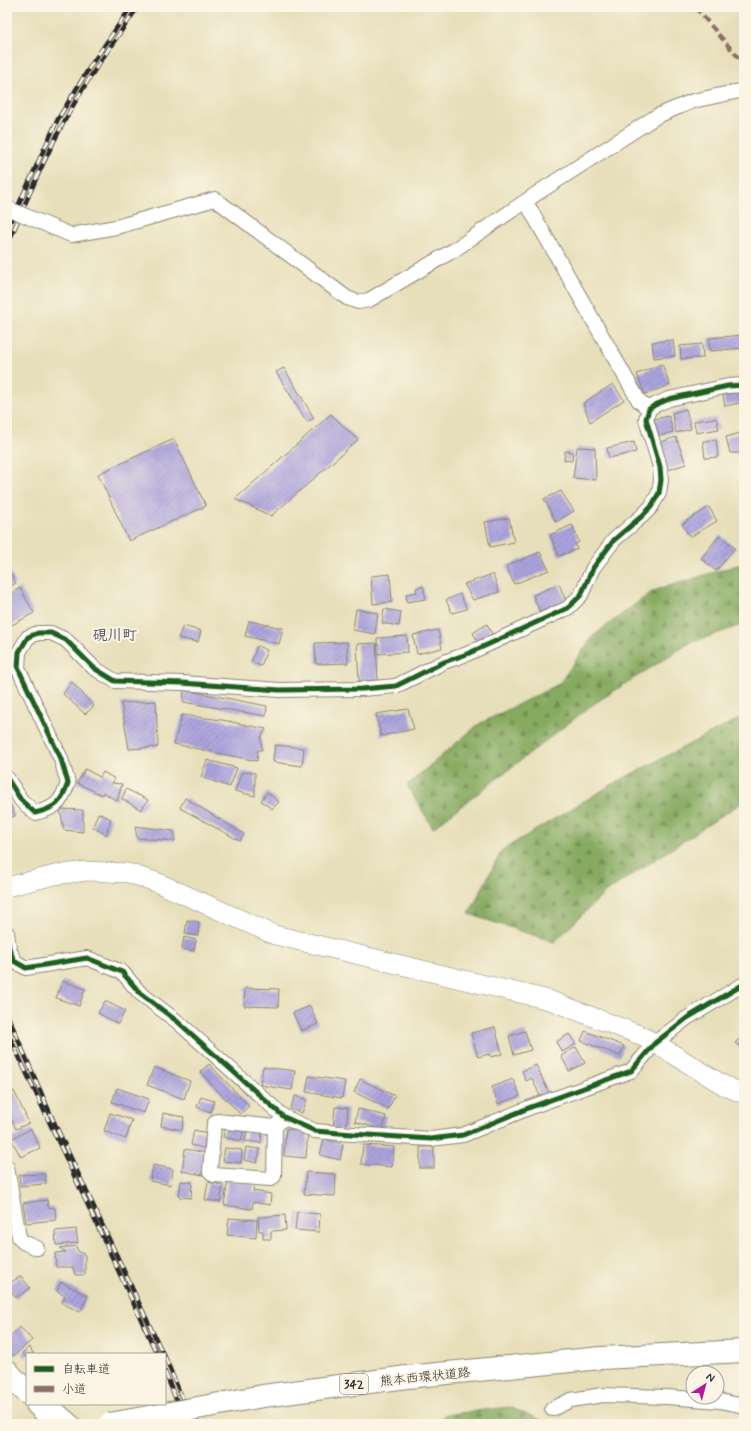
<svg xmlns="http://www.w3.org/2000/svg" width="751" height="1431" viewBox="0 0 751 1431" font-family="Mynerve,'Klee One',sans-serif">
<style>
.forest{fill:url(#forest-firs);stroke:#586a46}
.building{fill:url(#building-hatch)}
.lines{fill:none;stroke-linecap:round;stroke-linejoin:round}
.street-casing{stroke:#898572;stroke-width:16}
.secondary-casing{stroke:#898572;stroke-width:20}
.primary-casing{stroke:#898572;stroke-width:24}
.highway-casing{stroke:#898572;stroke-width:24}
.street{stroke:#fff;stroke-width:14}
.secondary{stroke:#fff;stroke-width:19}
.primary{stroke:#fff;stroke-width:22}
.highway{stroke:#fff;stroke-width:22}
.rail-casing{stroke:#2b2b2b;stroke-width:4.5}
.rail{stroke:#fcf5e5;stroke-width:3;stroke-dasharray:9;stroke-linecap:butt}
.street-bridge-casing{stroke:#898572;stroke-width:16;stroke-linecap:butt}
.highway-bridge-casing{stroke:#898572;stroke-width:24;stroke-linecap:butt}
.street-bridge{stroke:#fff;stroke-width:14}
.highway-bridge{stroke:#fff;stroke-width:22}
.quiet{stroke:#8d6e63;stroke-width:4;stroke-dasharray:8 4;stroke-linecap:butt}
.cycleway-casing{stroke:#fcf5e5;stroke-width:8}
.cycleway{stroke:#1b5e20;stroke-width:5}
.labels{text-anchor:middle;stroke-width:4;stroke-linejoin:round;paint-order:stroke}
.shield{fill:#fcf5e5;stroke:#6a6863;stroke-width:1}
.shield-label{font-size:12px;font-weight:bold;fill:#2b2b2b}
.street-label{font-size:13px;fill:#2b2b2b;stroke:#fcf5e5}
.quarter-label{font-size:15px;font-weight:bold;fill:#58556a;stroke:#fcf5e5}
</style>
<defs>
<pattern id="forest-firs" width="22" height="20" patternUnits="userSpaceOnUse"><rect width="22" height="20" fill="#86aa60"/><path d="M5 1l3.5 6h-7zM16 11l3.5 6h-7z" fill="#6e8b4f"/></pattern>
<pattern id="building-hatch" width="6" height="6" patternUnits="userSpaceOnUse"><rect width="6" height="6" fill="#aba3de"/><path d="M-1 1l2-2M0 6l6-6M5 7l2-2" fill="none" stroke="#8b85b4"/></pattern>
</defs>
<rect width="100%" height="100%" fill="#fcf5e5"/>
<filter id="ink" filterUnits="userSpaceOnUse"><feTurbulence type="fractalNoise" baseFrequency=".025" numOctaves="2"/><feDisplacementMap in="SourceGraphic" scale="8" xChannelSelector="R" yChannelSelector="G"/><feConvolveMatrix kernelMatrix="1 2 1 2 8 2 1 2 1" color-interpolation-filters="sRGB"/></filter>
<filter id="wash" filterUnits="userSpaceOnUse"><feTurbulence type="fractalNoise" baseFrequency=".012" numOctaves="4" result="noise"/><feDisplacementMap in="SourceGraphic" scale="16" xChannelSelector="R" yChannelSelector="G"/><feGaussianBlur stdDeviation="0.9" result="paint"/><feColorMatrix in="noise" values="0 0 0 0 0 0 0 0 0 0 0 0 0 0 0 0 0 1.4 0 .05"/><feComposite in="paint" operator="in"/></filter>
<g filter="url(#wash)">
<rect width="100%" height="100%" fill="#e7dfba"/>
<g class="forest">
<path d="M744,563V624L688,644L592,705L433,828L407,785L479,724L559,684L593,636L653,591Z"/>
<path d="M744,716V801L606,892L554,942L469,914L502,850L618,781Z"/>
<path d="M509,1407L552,1424H437L444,1415Z"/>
</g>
<g id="blocks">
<g class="building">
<path d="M743,335V348L710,351L709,338Z"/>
<path d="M673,340L675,356L654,358L652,342Z"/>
<path d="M702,344L703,358L681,359L680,346Z"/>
<path d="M662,364L670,385L645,394L637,374Z"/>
<path d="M284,368L314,418L307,422L276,372Z"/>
<path d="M613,384L624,400L590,422L583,403Z"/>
<path d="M744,391V402L725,406L723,395Z"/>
<path d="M686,409L691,429L676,433L672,413Z"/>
<path d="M331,414L358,440L271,516L235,499Z"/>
<path d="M669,416L673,432L659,436L654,419Z"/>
<path d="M716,418L719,429L696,433L694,421Z"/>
<path d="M744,432V453H730L726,437Z"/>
<path d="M676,437L686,464L668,470L658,443Z"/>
<path d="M174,439L206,506L129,541L98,474Z"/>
<path d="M716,440L718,457L705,458L703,441Z"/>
<path d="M634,442L636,452L609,458L607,448Z"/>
<path d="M577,447L595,448L596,480L573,478Z"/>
<path d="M565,451L573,452L572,461L564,460Z"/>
<path d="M561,491L574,511L556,522L544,499Z"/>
<path d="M709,507L717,521L690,537L682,524Z"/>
<path d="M509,518L514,542L490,547L485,522Z"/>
<path d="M572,525L579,542L575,544L577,549L559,556L550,535Z"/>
<path d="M720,535L735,548L716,571L701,558Z"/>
<path d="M540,552L549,570L514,584L506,566Z"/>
<path d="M7,567L16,583L7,588Z"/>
<path d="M390,574L392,602L373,604L371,576Z"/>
<path d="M493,574L499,592L473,600L464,584Z"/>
<path d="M559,584L566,601L540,612L533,595Z"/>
<path d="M423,586L426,599L407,602L406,594L417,592L416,588Z"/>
<path d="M20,588L34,613L12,625L7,617V596Z"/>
<path d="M460,594L467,609L452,613L446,600Z"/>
<path d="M356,609L378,613L375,634L353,630Z"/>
<path d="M384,609L401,612L399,626L382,623Z"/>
<path d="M249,621L283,628L279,644L245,636Z"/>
<path d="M487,624L492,634L478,642L473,633Z"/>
<path d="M183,626L201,631L198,642L178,638Z"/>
<path d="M438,630L442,648L417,654L413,635Z"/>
<path d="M407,636L408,652L378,654L377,638Z"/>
<path d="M347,642L348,663L316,664L315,643Z"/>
<path d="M376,643L378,680L359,681L357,644Z"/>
<path d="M257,646L267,650L261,666L251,662Z"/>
<path d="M72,682L94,706L85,714L63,694Z"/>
<path d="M184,690L267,706L266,716L183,702Z"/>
<path d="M156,701L158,747L129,749L121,703Z"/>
<path d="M408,709L414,729L381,736L376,714Z"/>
<path d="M182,715L222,720L266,729L261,737L262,750H258L257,761L174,744Z"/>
<path d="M275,745L304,748L302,766L273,762Z"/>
<path d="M207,760L237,768L230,787L201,777Z"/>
<path d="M85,769L100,777L103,772L115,779L112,783L122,784L117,801L103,792L102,795L77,783Z"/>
<path d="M242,772L255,773V796L235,791Z"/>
<path d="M126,789L148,800L141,810L122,799Z"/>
<path d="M267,792L279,802L272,809L261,801Z"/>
<path d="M7,796L15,816L8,818L7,815Z"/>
<path d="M185,798L244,834L240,841L180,808Z"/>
<path d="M60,809L83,810V832L64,830Z"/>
<path d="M98,813L111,819L106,835L93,827Z"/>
<path d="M135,826L174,831L175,841L137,838Z"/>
<path d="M187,920L199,922L198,936L185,934Z"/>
<path d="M184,937L196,940L194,951L182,949Z"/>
<path d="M63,981L85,989L79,1006L56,998Z"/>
<path d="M245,988L279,989L278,1007L244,1006Z"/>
<path d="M105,1001L125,1011L118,1024L98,1013Z"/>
<path d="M310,1006L318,1024L301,1031L293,1013Z"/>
<path d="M495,1027L502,1054L491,1057L489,1054L478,1057L471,1033Z"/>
<path d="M525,1031L531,1050L514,1055L509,1036Z"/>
<path d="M585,1031L624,1046L620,1056L581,1041Z"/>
<path d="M569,1034L576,1044L562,1052L556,1042Z"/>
<path d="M742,1036L744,1038V1051L735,1043Z"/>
<path d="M576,1047L585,1063L569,1071L561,1056Z"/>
<path d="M209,1064L249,1106L240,1114L200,1072Z"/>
<path d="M536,1065L549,1093L540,1096L532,1078L526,1081L522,1071Z"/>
<path d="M154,1067L190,1081L184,1099L147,1085Z"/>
<path d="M263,1067L295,1071L292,1090L260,1085Z"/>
<path d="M309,1076L345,1081L342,1098L306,1092Z"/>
<path d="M360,1079L395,1096L388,1109L354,1092Z"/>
<path d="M513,1079L520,1096L498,1104L492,1087Z"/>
<path d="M117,1088L149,1099L144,1113L112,1102Z"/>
<path d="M14,1091L29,1123L16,1129L7,1110V1094Z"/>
<path d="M295,1096L307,1100L302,1113L290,1109Z"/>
<path d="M201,1097L214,1101L211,1112L197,1107Z"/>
<path d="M335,1107L348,1108L346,1130L333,1129Z"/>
<path d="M358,1109L386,1116L383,1129L355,1122Z"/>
<path d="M110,1113L132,1120L126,1139L104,1131Z"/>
<path d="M163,1113L184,1117L182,1130L161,1126Z"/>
<path d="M226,1124L244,1127L241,1141L223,1137Z"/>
<path d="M31,1129L40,1148L21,1157L11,1139Z"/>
<path d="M247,1129L262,1131L261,1143L245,1141Z"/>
<path d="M286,1129L308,1131L306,1158L284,1156Z"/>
<path d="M194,1130L207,1133L204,1148L191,1145Z"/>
<path d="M324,1139L343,1144L340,1160L320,1155Z"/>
<path d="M363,1145L394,1147L392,1167L361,1164Z"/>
<path d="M246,1147L260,1149L257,1163L244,1160Z"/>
<rect x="420" y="1147" width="14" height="21"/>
<path d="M225,1148L242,1150L241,1163L223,1161Z"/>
<path d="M185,1149L207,1153L203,1175L182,1171Z"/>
<path d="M153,1165L173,1169L171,1185L150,1181Z"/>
<path d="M306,1172L336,1174L335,1196L304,1194Z"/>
<path d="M45,1174L46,1184L20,1186L19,1175Z"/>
<path d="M228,1180L254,1184L253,1191L271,1194L270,1205L253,1202L252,1209L224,1205Z"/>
<path d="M181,1181L192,1182L191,1198L179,1197Z"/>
<path d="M208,1182L223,1185L220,1202L205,1200Z"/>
<path d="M47,1200L48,1207L55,1208L56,1220L26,1223L23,1203Z"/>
<path d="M297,1212L320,1214L319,1232L295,1230Z"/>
<path d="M285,1215L286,1230L271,1231V1239H263V1231H259L258,1217Z"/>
<path d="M229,1218L257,1220L256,1238L227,1235Z"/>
<path d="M76,1229L78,1243L56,1245L55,1231Z"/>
<path d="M76,1246L78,1251L85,1255V1275H75L73,1267H56L55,1253L66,1252L60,1248Z"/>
<path d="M21,1276L30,1288L16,1298L7,1285Z"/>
<path d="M61,1282L88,1296L80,1312L62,1303L65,1296L57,1291Z"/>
<path d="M20,1327L32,1340L14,1356L7,1349V1339Z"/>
<path d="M29,1347L34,1354H27V1359L22,1353Z"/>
</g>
</g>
</g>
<g filter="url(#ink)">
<use href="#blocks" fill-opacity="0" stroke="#898572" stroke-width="1"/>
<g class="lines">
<defs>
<g id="street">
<path d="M526,202L639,401L649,409"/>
<path d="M71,235L116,227L215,199L347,298L358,302L369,300L454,250L539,192L657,116L693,101L744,90"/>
<path d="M7,778L21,800L35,813C56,808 61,803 68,783L61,759L18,668L19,652L28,637L38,633H51L66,640L94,668L115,681L182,683L279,690L362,689L396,686L444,662L467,654L568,608L581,595L593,568L614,540L642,516L651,507L659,493L661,480L660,467L646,419L649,409L655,405L669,399L728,386L744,385"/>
<path d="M7,933L9,948L14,961L26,968L87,958L122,972L140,993L178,1022L284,1117L315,1131L352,1134L431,1139L463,1135L531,1107L631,1071L655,1043L687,1018L744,984"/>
<path d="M275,1127L274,1176L271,1179L214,1175L210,1171L214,1124L217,1121L275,1127L284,1117"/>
<path d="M7,1167L19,1237L23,1242L37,1248"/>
<path d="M51,1404L74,1424"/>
<path d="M552,1409L571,1400L603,1395L667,1397L720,1401L744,1406"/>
</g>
<path id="secondary" d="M7,887L55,875L87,871L128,873L156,882L275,935L549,1000L637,1034L655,1043L723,1085L744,1094"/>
<g id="primary">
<path d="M7,1371L27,1393"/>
<path d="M37,1404L57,1424"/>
</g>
<path id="highway" d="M601,1358L744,1351"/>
</defs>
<use href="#street" class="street-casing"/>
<use href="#secondary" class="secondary-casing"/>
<use href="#primary" class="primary-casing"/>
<use href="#highway" class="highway-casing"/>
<use href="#street" class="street"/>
<use href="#secondary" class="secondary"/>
<use href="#primary" class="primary"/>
<use href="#highway" class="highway"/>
<defs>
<g id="rail">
<path d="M7,230L58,119L91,65L131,7"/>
<path d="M7,246C25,204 42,162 64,122C85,82 112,44 138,7"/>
<path d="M7,1014L53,1120L163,1354"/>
<path d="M7,1031L157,1354"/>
<path d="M165,1357L193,1424"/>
<path d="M165,1372L186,1424"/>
</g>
</defs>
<use href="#rail" class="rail-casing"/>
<use href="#rail" class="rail"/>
<defs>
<path id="street-bridge" d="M7,208L71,235"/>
<path id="highway-bridge" d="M110,1424L263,1396L407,1377L601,1358"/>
</defs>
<use href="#street-bridge" class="street-bridge-casing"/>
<use href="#highway-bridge" class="highway-bridge-casing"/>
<use href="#street-bridge" class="street-bridge"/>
<use href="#highway-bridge" class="highway-bridge"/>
<g class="quiet">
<path d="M695,7L744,64"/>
<path d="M205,1422L206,1424"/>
</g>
<defs>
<g id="cycleway">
<path d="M7,778L21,800L35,813C56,808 61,803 68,783L61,759L18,668L19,652L28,637L38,633H51L66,640L94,668L115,681L182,683L279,690L362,689L396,686L444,662L467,654L568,608L581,595L593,568L614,540L642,516L651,507L659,493L661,480L660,467L646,419L649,409L655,405L669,399L728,386L744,385"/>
<path d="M7,933L9,948L14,961L26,968L87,958L122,972L140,993L178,1022L284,1117L315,1131L352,1134L431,1139L463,1135L531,1107L631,1071L655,1043L687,1018L744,984"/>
</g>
</defs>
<use href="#cycleway" class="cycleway-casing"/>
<use href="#cycleway" class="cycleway"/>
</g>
</g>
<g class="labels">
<rect class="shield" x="340" y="1374" width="28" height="20" rx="3"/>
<g class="shield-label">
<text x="354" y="1388">342</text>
</g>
<g class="street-label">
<text transform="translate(425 1376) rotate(-6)" y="5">熊本西環状道路</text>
</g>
<g class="quarter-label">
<text x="115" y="640">硯川町</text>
</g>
</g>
<rect width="751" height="1431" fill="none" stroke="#fcf5e5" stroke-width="24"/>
<rect x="26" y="1353" width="140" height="52" fill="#fcf5e5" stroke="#a8a49b"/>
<rect x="34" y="1366" width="20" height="6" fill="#1b5e20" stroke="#a8a49b"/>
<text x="62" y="1373" font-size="12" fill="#2b2b2b">自転車道</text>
<rect x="34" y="1386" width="20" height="6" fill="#8d6e63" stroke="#a8a49b"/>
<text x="62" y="1393" font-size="12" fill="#2b2b2b">小道</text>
<g transform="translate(705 1385) rotate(36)"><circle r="19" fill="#fcf5e5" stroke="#a8a49b"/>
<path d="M0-3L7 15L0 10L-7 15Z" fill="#b5179e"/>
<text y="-6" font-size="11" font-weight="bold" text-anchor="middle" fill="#2b2b2b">N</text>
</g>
</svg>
